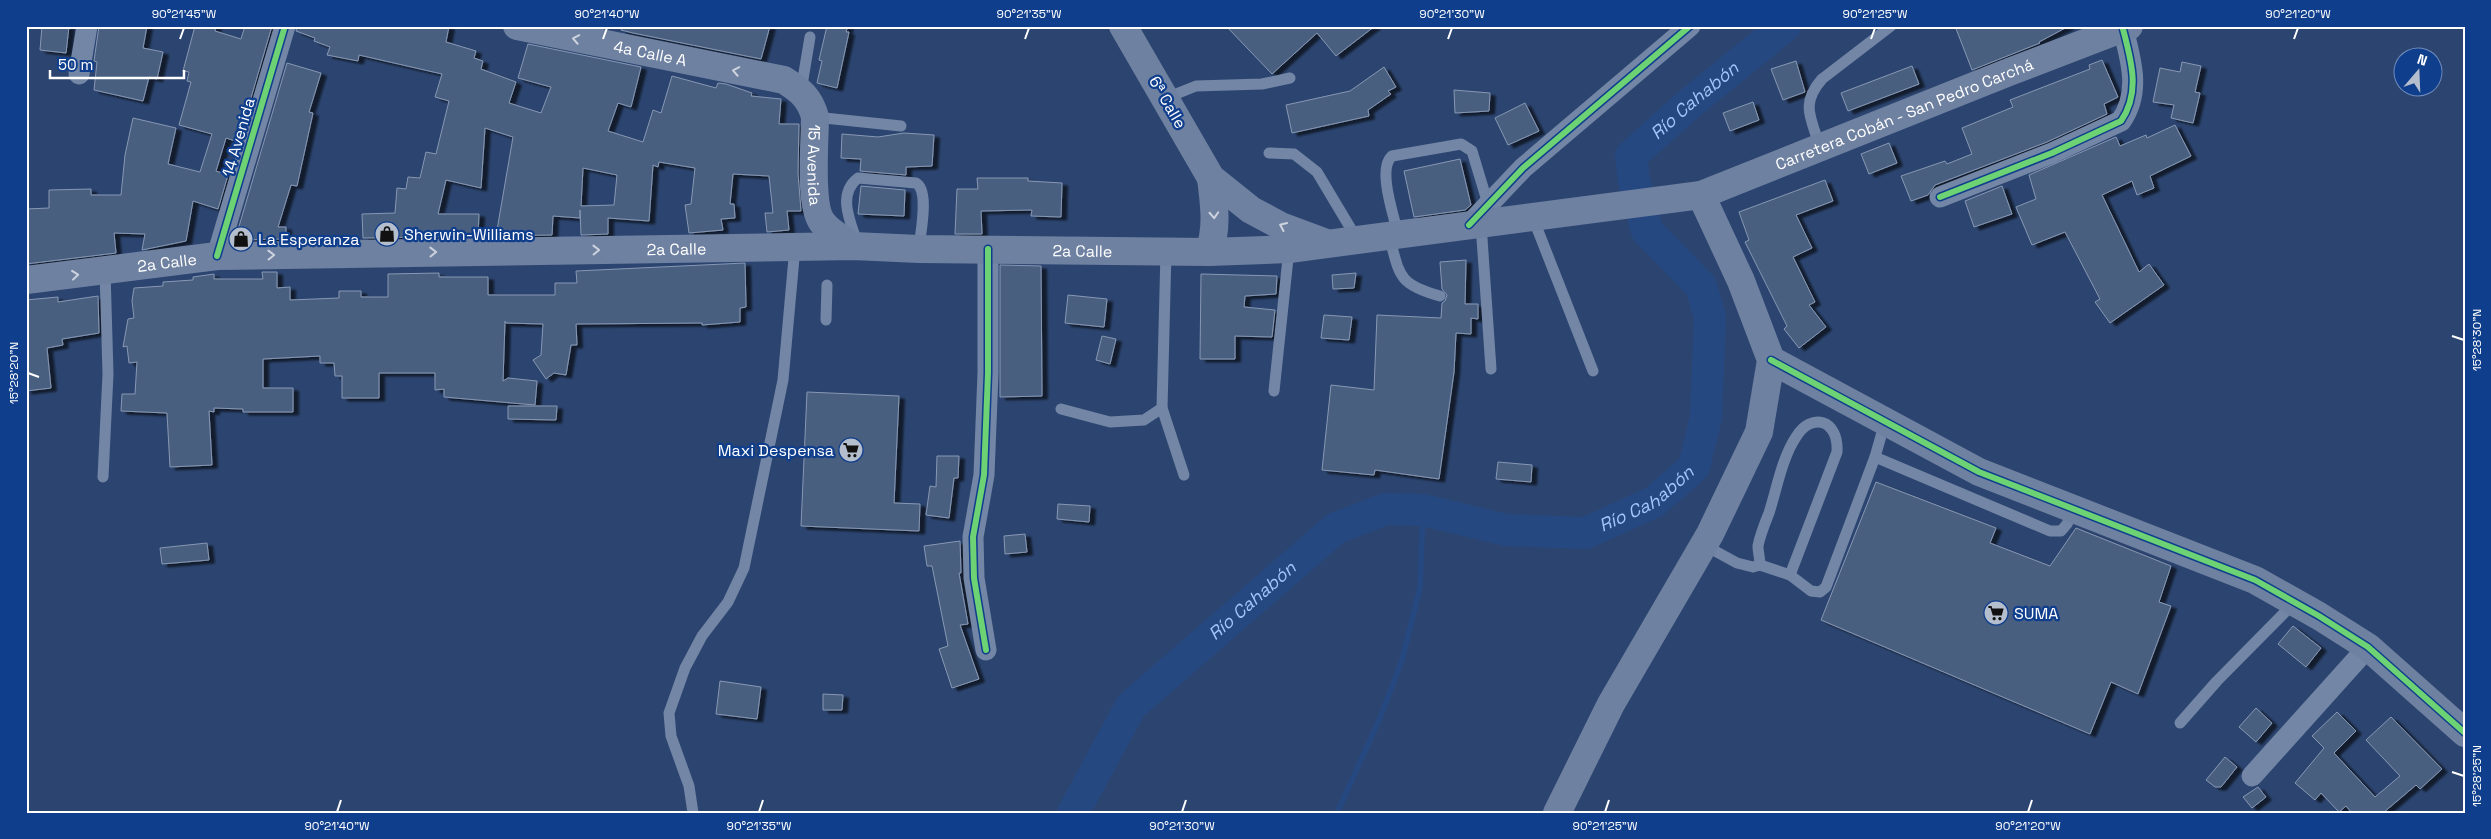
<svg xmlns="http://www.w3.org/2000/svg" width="2491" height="839" viewBox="0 0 2491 839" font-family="'Space Grotesk',sans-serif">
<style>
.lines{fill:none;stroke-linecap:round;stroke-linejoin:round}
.stream{stroke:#264880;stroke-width:5.5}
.river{stroke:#264880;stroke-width:32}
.building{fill:#495e80;stroke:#8798b3;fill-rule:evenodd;filter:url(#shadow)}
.lane{stroke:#7386a5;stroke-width:11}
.street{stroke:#7386a5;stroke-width:21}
.secondary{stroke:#6f81a1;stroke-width:28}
.cycleway-casing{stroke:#0f3e8d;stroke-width:9}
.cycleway{stroke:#6cd273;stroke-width:6}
.oneway{stroke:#cdd3de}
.ticks{fill:none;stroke:#fff;stroke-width:2}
.labels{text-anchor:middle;stroke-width:4.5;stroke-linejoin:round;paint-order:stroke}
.street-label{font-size:16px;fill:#fff;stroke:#0f3e8d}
.poi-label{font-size:16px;fill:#fff;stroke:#0f3e8d;text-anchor:start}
.water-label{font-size:18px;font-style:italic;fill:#a2c5fa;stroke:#0f3e8d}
.neatline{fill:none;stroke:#fff;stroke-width:2}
.ticks-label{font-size:12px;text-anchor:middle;fill:#fff}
</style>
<defs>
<filter id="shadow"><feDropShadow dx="5.5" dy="3" stdDeviation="1" flood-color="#0009"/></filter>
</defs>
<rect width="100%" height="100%" fill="#2c4570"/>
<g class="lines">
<path class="stream" d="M1337,813L1380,718L1402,660L1420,588L1423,510"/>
<path class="river" id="s1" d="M1073,813L1131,706L1336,528L1386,509L1423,510L1506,530L1586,533L1654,502L1694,467L1706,417L1710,317L1701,286L1647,231L1634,181L1631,156L1689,104L1785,26"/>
</g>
<g class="building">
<path d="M42,26H69L66,53L40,50Z"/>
<path d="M99,26H147L143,48L163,52L157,79L149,77L143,101L94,90L97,62L94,61Z"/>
<path d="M195,26H216L215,31L241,39L245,26H272L238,142L226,138L216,171L228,175L218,209L193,201L186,241L142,250L145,234L114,233L116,253L26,264V209L49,208V190L91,189V195H121L125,155L133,118L176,128L168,164L200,172L212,134L179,125L191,82L187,81L189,72L183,71Z"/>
<path d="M297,26H449L446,42L476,51L474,58L483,61L481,69L516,82L509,103L541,113L551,87L518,78L528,44L641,67L631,107L618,103L608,131L643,142L653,110L661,113L672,76L716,88L718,83L726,84L752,93L751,96L781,99L779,124H799L798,173L801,211H787L789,230L767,232L765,213H773L769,176L733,174L730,204H734L735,218L721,219L723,230L689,233L685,205L691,204L695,168L659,162L658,167L653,165L649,221L608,218V234L581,235L580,210V218L553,216L552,235L496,236L513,137L485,128L481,188L446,180L438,214H479L478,236L363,238L362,214L395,213L397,188L406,189L408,177L420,178L426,152L436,154L449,101L435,97L442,74L359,55L358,61L327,55L330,47L314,41L315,38L296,31ZM583,168L617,175L614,205L581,206Z"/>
<path d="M622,26H770L761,59L633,33L621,30Z"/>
<path d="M827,26H848L846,32H849L837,88L817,83L822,61L819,60Z"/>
<path d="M1226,26H1375L1336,56L1317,33L1272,74Z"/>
<path d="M1955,26H2069L2039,42L2040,43L1972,70Z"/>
<path d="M2102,60L2118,97L2104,104L2107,114L2047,142L1935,185L1928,195L1911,201L1901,176L1945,161L1947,164L1972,154L1962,128L2013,107L2010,100L2090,69L2089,65Z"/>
<path d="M1796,61L1805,92L1783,100L1771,69Z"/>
<path d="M2182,62L2201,66L2195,92L2200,93L2193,123L2171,118L2174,105L2153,102L2160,68L2180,72Z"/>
<path d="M287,63L321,73L309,112L313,113L297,186L291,185L278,227H286V239L235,240Z"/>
<path d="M1912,66L1919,84L1848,111L1841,93Z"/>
<path d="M1384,67L1396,87L1388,91L1391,94L1368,110L1369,116L1292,133L1286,105L1350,91Z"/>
<path d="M1454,90L1490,93L1489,111L1455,113Z"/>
<path d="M1753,102L1759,120L1730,131L1723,113Z"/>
<path d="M1525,103L1539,131L1508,145L1495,118Z"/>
<path d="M2175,125L2191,156L2150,176L2154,188L2137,195L2132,181L2102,195L2139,272L2149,264L2164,285L2110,323L2095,302L2100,299L2065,232L2032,245L2016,207L2036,199L2029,175L2116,137L2120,146L2146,135L2147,138Z"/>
<path d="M904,133L934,135L932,166L906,167V175L860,171L861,159L841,158L842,134L878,137Z"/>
<path d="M1889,143L1897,163L1869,174L1861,154Z"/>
<path d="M1460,159L1471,205L1465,210L1414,217L1404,171Z"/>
<path d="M977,178H1028V181L1062,183L1061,217L1031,216L1032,210L981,211L982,234H955L957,189H978Z"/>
<path d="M1825,180L1833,201L1796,215L1812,248L1793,257L1815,302L1809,305L1826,327L1799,348L1784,329L1787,326L1745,242L1749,240L1739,212Z"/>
<path d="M861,186L905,190L904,216L858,214Z"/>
<path d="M2002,186L2012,214L1974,227L1965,201Z"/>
<path d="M1466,260L1465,304H1478V319L1471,318V334L1456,333L1454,372L1439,479L1375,470L1374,475L1322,470L1331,385L1374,390L1377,315L1441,318L1442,303L1445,301L1447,295L1442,289L1440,262Z"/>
<path d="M745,263L746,307L740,308V322L702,325V323L576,324L577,345H571L566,375L554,373L546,379L533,360L541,355L543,324L506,323L505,321L503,381L508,378L537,381L535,405L444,397V389L435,390V373H379V398H342V376H335L334,363H320V356L263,359V388H293V412H243V409L214,408V412L209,411L212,465L170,467L167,413L121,411L122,394H135L137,362L129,363L127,346L123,347L128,319L134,318L132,301L134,288L163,286V282L193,280V277L214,274V279H263L262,272H277V288L290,287V300L339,298V291H361V297H388V274L439,273V277H488V295H555V283H577L576,271Z"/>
<path d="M1000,265L1041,266L1042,396L1000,397Z"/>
<path d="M1356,273L1354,288L1333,289L1332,275Z"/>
<path d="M1201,274L1277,276L1276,294L1245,296L1244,307L1275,310L1272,337L1235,336V359H1200Z"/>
<path d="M1068,295L1107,299L1104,327L1065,323Z"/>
<path d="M98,296L99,333L62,339L63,345L47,348L51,388L26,391V300L58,297V302Z"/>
<path d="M1324,315L1352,317L1349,340L1321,338Z"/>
<path d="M1102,336L1116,339L1110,364L1096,360Z"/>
<path d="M807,392L899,396L894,503L920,504L919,531L801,526Z"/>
<path d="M508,406H557L556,420L508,419Z"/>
<path d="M937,456H959L958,478H954L949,518L926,515L930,486L936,487Z"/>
<path d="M1498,462L1532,465L1531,482L1496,479Z"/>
<path d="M1876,482L1996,528L1990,543L2050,566L2076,528L2171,566L2159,602L2171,606L2138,694L2111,682L2090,734L1821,620Z"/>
<path d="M1058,504L1090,506L1089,522L1057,519Z"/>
<path d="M1025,534L1027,552L1005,554L1004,536Z"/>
<path d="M960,541L961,573H959L968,624L960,625L979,679L952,688L939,649L948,646L932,566H927L924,546Z"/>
<path d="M207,543L209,560L162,564L160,548Z"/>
<path d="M2293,626L2321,648L2306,667L2278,644Z"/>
<path d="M720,681L761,687L757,719L716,714Z"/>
<path d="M823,694L843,695L842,710H823Z"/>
<path d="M2256,708L2272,723L2256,742L2239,727Z"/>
<path d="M2337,712L2356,731L2334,753L2375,797L2400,776L2366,740L2391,717L2442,769L2420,789L2416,785L2383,813H2352L2346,806L2339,812L2321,793L2315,800L2295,783L2324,748L2312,736Z"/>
<path d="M2225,757L2237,767L2221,787H2215L2206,780Z"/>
<path d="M2258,787L2266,797L2252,808L2243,797Z"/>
</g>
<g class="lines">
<g class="lane">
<path d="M801,91L810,37"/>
<path d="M1166,98L1196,86L1262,84L1290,78"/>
<path d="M815,117L901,126"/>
<path d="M1820,147C1811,118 1800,104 1822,79L1891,26"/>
<path d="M1269,153L1294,154L1317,172L1357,239"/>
<path d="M1533,218L1593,371"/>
<path d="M1481,224L1491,369"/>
<path d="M1398,234C1394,216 1377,169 1392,156L1461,144L1472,151L1488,204"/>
<path d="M1389,236C1400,275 1397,284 1440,296"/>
<path d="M857,242C850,221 837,194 858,178L916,183C930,191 920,234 919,249"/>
<path d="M826,320L827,285"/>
<path d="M1274,391L1289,249"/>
<path d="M1162,408L1184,475"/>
<path d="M1061,409L1110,422L1144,420L1162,408L1166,252"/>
<path d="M1875,457L2050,531H2061L2067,524L2074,509"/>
<path d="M103,477L108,374L105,271"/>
<path d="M1704,545L1737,563L1753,567L1760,565L1790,575L1811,591L1820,592L1826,587L1875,457L1885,422"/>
<path d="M1760,565C1760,559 1758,552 1758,546C1760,535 1765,523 1769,513C1777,488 1782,458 1796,437C1811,412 1839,419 1837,452L1790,575"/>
<path d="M2180,723L2217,681L2295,602"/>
<path d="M693,813L689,786L671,736L669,713L685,668L702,636L728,602L744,568L783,380L795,247"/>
</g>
<g class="street">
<path d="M79,74L87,26"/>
<path d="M1940,197L2052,153L2121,121C2141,92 2131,60 2123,29"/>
<path d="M1469,225L1523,168L1690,26"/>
<path d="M217,256L285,26"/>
<path d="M986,650L974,578L973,537L984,475L988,373V249"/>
<path d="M2252,776L2368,647"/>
</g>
<g class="secondary">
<path id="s2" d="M517,26L784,80C800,90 810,98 815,117C815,141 809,205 822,222C830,233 843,239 853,246"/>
<path d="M1123,26L1211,178L1251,210L1281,226L1324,242"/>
<path d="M1209,252C1218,227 1214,204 1211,178"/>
<path id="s3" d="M26,280L217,256L853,246L919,249L1209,252L1289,249L1701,195L2009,72L2129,26"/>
<path d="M1771,360L1979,472L2255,580L2319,616L2368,647L2465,733"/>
<path d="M1557,813L1611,704L1710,534L1759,432L1771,360L1741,281L1701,195"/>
</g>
<defs>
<g id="cycleway">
<path d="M1940,197L2052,153L2121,121C2141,92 2131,60 2123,29"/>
<path d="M1469,225L1523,168L1690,26"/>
<path d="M217,256L285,26"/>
<path d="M1771,360L1979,472L2255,580L2319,616L2368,647L2465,733"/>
<path d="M986,650L974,578L973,537L984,475L988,373V249"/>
</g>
</defs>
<use href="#cycleway" class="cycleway-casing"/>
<use href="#cycleway" class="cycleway"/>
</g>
<defs><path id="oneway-chevron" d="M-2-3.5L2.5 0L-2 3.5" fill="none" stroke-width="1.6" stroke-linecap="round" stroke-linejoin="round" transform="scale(1.25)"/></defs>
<g class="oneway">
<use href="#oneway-chevron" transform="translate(576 39) rotate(-169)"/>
<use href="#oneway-chevron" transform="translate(736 71) rotate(-169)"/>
<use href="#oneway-chevron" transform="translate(1214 215) rotate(87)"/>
<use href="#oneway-chevron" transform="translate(1283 226) rotate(-156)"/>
<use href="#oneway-chevron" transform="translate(596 250) rotate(-1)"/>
<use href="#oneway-chevron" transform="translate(433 252) rotate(-1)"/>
<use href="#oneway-chevron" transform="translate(271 255) rotate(-1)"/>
<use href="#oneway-chevron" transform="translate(75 275) rotate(-6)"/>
</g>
<path class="ticks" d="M180,39L184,28M603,39L607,28M1025,39L1029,28M1448,39L1452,28M1871,39L1875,28M2294,39L2298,28M2452,336L2464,340M28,373L39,377M2452,772L2464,776M337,812L341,800M759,812L763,800M1182,812L1186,800M1605,812L1609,800M2028,812L2032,800"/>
<defs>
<symbol id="shop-disc" viewBox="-11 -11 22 22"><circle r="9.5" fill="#b5becd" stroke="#0f3e8d"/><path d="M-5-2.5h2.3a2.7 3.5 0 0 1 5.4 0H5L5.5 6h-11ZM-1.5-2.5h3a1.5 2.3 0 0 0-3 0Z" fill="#111"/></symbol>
<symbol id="supermarket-disc" viewBox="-11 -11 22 22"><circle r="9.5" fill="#b5becd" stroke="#0f3e8d"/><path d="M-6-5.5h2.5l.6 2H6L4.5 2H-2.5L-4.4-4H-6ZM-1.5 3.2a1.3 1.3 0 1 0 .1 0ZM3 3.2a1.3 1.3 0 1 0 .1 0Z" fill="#111"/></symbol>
</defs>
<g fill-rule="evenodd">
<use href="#shop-disc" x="373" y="220" width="28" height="28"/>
<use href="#shop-disc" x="227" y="225" width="28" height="28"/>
<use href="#supermarket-disc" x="837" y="436" width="28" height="28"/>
<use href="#supermarket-disc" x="1982" y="599" width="28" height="28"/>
</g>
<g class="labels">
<g class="street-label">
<text dy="6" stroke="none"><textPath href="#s2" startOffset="136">4a Calle A</textPath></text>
<text transform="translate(1168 102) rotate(60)" y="6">6ª Calle</text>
<text dy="6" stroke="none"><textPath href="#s3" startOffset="1899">Carretera Cobán - San Pedro Carchá</textPath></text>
<text transform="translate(238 137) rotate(-74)" y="6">14 Avenida</text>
<text dy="6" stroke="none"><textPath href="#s2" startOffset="370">15 Avenida</textPath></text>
<text dy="6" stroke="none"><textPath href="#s3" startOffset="652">2a Calle</textPath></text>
<text dy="6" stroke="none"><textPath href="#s3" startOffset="1058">2a Calle</textPath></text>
<text dy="6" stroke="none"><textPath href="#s3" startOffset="142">2a Calle</textPath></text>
</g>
<g class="poi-label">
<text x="404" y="240">Sherwin-Williams</text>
<text x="258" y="245">La Esperanza</text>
<text x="834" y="456" text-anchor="end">Maxi Despensa</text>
<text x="2014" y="619">SUMA</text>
</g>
<g class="water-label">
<text dy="6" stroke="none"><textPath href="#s1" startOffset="1199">Río Cahabón</textPath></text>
<text dy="6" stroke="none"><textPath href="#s1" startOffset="719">Río Cahabón</textPath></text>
<text dy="6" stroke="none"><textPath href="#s1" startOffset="282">Río Cahabón</textPath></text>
</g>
</g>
<rect width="2491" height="839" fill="none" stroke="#0f3e8d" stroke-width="55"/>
<g transform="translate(2418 72) rotate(19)"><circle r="24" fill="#0f3e8d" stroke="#6f8bbb"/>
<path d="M0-4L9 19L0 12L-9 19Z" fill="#b5becd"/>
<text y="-8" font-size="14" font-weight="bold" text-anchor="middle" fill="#ffffff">N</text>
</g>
<path d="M50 70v8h134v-8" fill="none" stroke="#ffffff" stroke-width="2.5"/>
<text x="58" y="70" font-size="15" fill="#ffffff" stroke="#0f3e8d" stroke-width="4" paint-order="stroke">50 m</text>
<rect x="28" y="28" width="2436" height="784" class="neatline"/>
<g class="ticks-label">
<text x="184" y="18">90°21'45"W</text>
<text x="607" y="18">90°21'40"W</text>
<text x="1029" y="18">90°21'35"W</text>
<text x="1452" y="18">90°21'30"W</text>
<text x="1875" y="18">90°21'25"W</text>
<text x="2298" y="18">90°21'20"W</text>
<text transform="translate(2477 340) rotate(-90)" y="4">15°28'30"N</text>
<text transform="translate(14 373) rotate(-90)" y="4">15°28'20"N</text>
<text transform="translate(2477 776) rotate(-90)" y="4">15°28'25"N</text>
<text x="337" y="830">90°21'40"W</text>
<text x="759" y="830">90°21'35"W</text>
<text x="1182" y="830">90°21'30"W</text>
<text x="1605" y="830">90°21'25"W</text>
<text x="2028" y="830">90°21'20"W</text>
</g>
</svg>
